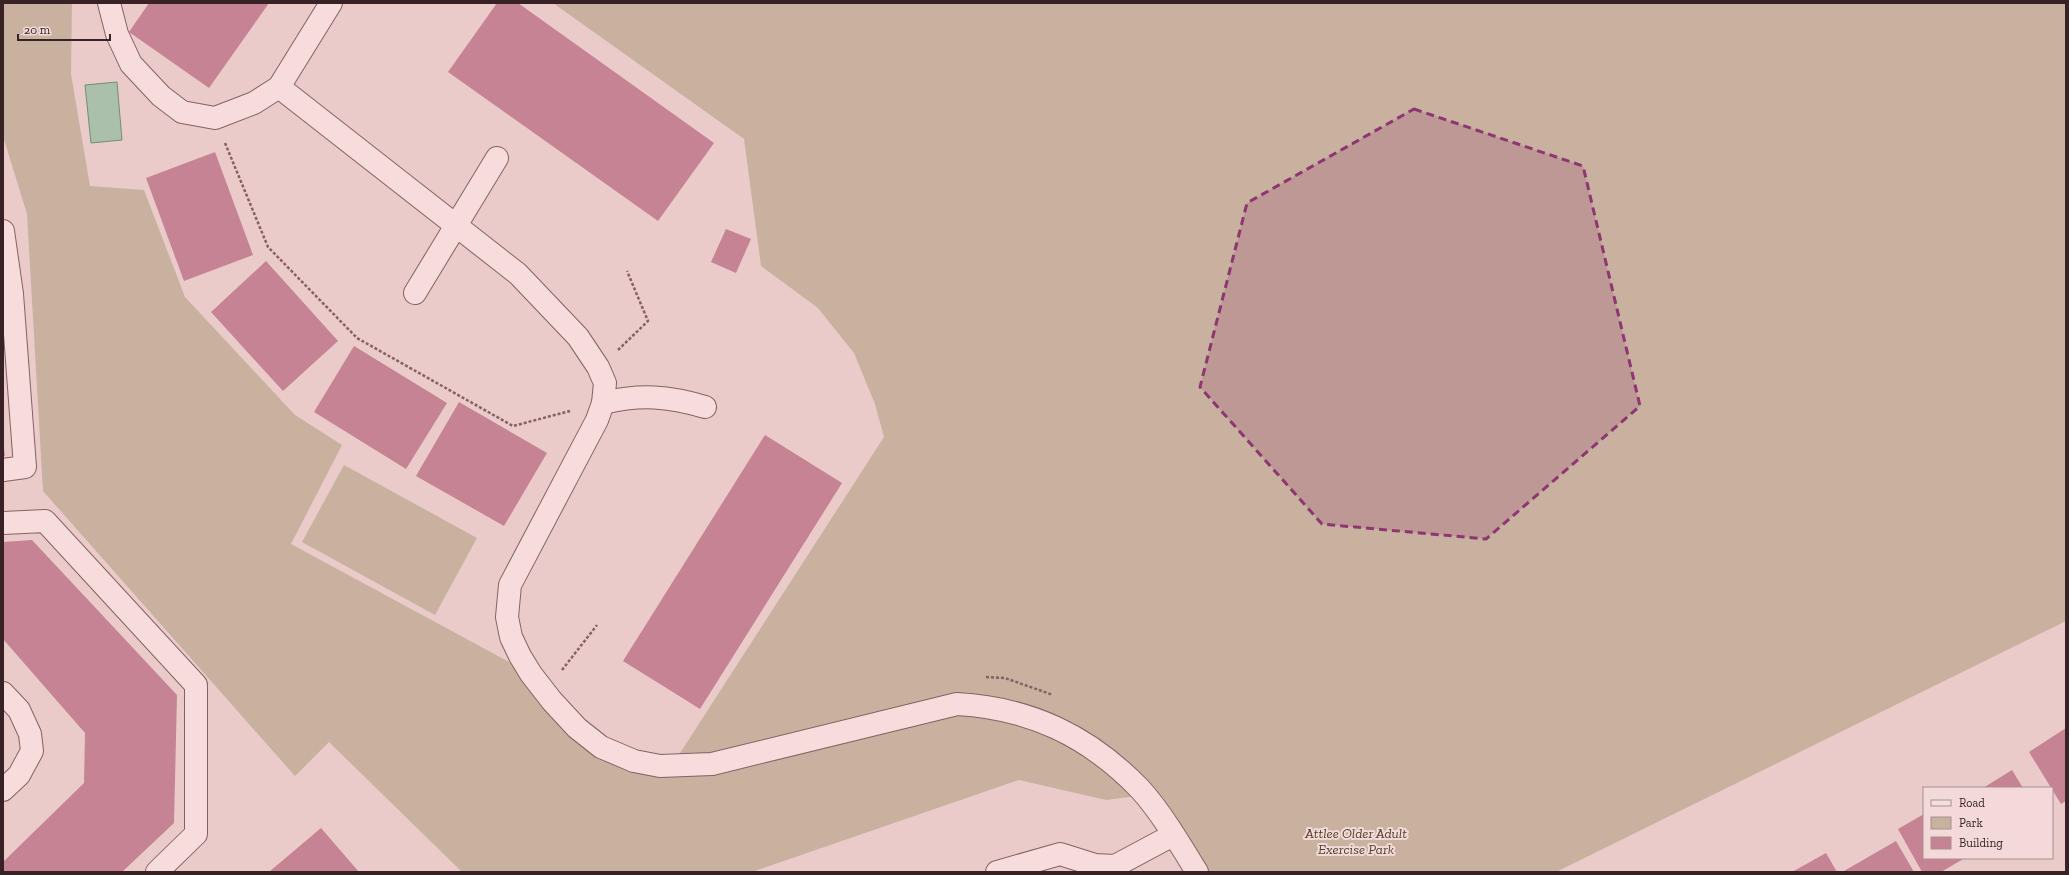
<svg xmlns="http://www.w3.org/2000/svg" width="2069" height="875" viewBox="0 0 2069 875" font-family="'Zilla Slab',serif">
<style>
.green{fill:#c8b19e}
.water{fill:#aac0ab;stroke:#718e73}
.building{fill:#c58394}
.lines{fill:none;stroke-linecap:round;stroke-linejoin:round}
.minor-casing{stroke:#866065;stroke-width:24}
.path{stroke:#866065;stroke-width:2.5;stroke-dasharray:3 2;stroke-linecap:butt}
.minor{stroke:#f6dddc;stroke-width:22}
.marked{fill:#8f3572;fill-opacity:0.2;stroke:#8f3572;stroke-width:3;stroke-dasharray:8 5;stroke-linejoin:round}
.labels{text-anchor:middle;stroke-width:4;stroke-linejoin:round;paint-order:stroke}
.park-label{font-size:14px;font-style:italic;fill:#52422a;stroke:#f3dad9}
</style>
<rect width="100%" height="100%" fill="#ebcbca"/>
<g class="green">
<path d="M3,3H72L71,74L90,186L144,190L185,297L295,415L342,445L291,544L535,676L602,746L673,764L884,437L875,404L854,353L818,308L761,266L744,139L553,3H2066V621L1556,872H1200L1146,795L1106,800L1019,780L752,872H462L329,742L295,776L43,491L27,214L3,136Z"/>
<path d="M344,465L477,538L435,615L302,542Z"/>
</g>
<path class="water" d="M117,82L122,140L91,143L85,85Z"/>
<g class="building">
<path d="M149,3H269L209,88L129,32Z"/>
<path d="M497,3H518L714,143L658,221L448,72Z"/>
<path d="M215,152L253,255L184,281L146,178Z"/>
<path d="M726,229L751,239L736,273L711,262Z"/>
<path d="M266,261L338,341L283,391L211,312Z"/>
<path d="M354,346L447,403L406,469L314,412Z"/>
<path d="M459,402L547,453L504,526L416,476Z"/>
<path d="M765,435L842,483L700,709L623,661Z"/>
<path d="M3,442L5,456H3Z"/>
<path d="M32,540L177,695L174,823L122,872H3V862L84,783L85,733L3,639V542Z"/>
<path d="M2066,728V801L2061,804L2029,752Z"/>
<path d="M2012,770L2023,788H1983Z"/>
<path d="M1924,814V858H1965L1941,872H1922L1898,829Z"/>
<path d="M321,828L359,872H269Z"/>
<path d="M1896,841L1914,872H1845L1844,871Z"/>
<path d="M1826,853L1837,872H1792Z"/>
</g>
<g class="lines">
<defs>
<g id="minor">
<path d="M109,3L117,34L131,64L161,96L182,112L215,118L254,103L279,87L331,3"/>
<path d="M279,87L518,274L578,337L598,367L605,383L603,403L597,420L510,585L507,617L511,637L520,656L531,674L552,701L577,728L601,747L634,761L660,766L712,764L957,704C1030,708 1089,736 1140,789C1161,812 1181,846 1197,872"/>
<path d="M3,231L12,294L25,467L3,470"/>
<path d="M415,293L497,158"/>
<path d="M603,403C641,394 668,396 705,407"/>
<path d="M3,523L45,521L196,685V834L157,872"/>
<path d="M3,693L19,710L30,734L32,751L19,775L3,790"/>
<path d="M997,872L1060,854L1095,865L1115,866L1173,835"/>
</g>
</defs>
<use href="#minor" class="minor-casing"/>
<g class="path">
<path d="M225,143L268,247L357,338L513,426L570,411"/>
<path d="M618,350L648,321L627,271"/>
<path d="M562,670L597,625"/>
<path d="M986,677L1005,678L1053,695"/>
</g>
<use href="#minor" class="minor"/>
</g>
<path class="marked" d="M1414,109L1583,166L1640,406L1486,539L1322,524L1200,387L1247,203Z"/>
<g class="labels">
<g class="park-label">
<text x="1356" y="838">Attlee Older Adult<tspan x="1356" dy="16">Exercise Park</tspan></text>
</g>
</g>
<rect width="2069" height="875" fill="none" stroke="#382226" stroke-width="8"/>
<rect x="1923" y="787" width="130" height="72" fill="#f3dad9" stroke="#a89091"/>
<rect x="1931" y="800" width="20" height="6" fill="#f6dddc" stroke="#a89091"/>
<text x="1959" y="807" font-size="12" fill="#382226">Road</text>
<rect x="1931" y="817" width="20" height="12" fill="#c8b19e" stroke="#a89091"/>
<text x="1959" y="827" font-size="12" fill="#382226">Park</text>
<rect x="1931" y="837" width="20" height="12" fill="#c58394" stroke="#a89091"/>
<text x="1959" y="847" font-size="12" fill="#382226">Building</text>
<path d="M18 34v6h92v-6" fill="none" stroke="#382226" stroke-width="2"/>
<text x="24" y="34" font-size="12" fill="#382226" stroke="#f3dad9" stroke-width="3" paint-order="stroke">20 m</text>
</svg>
